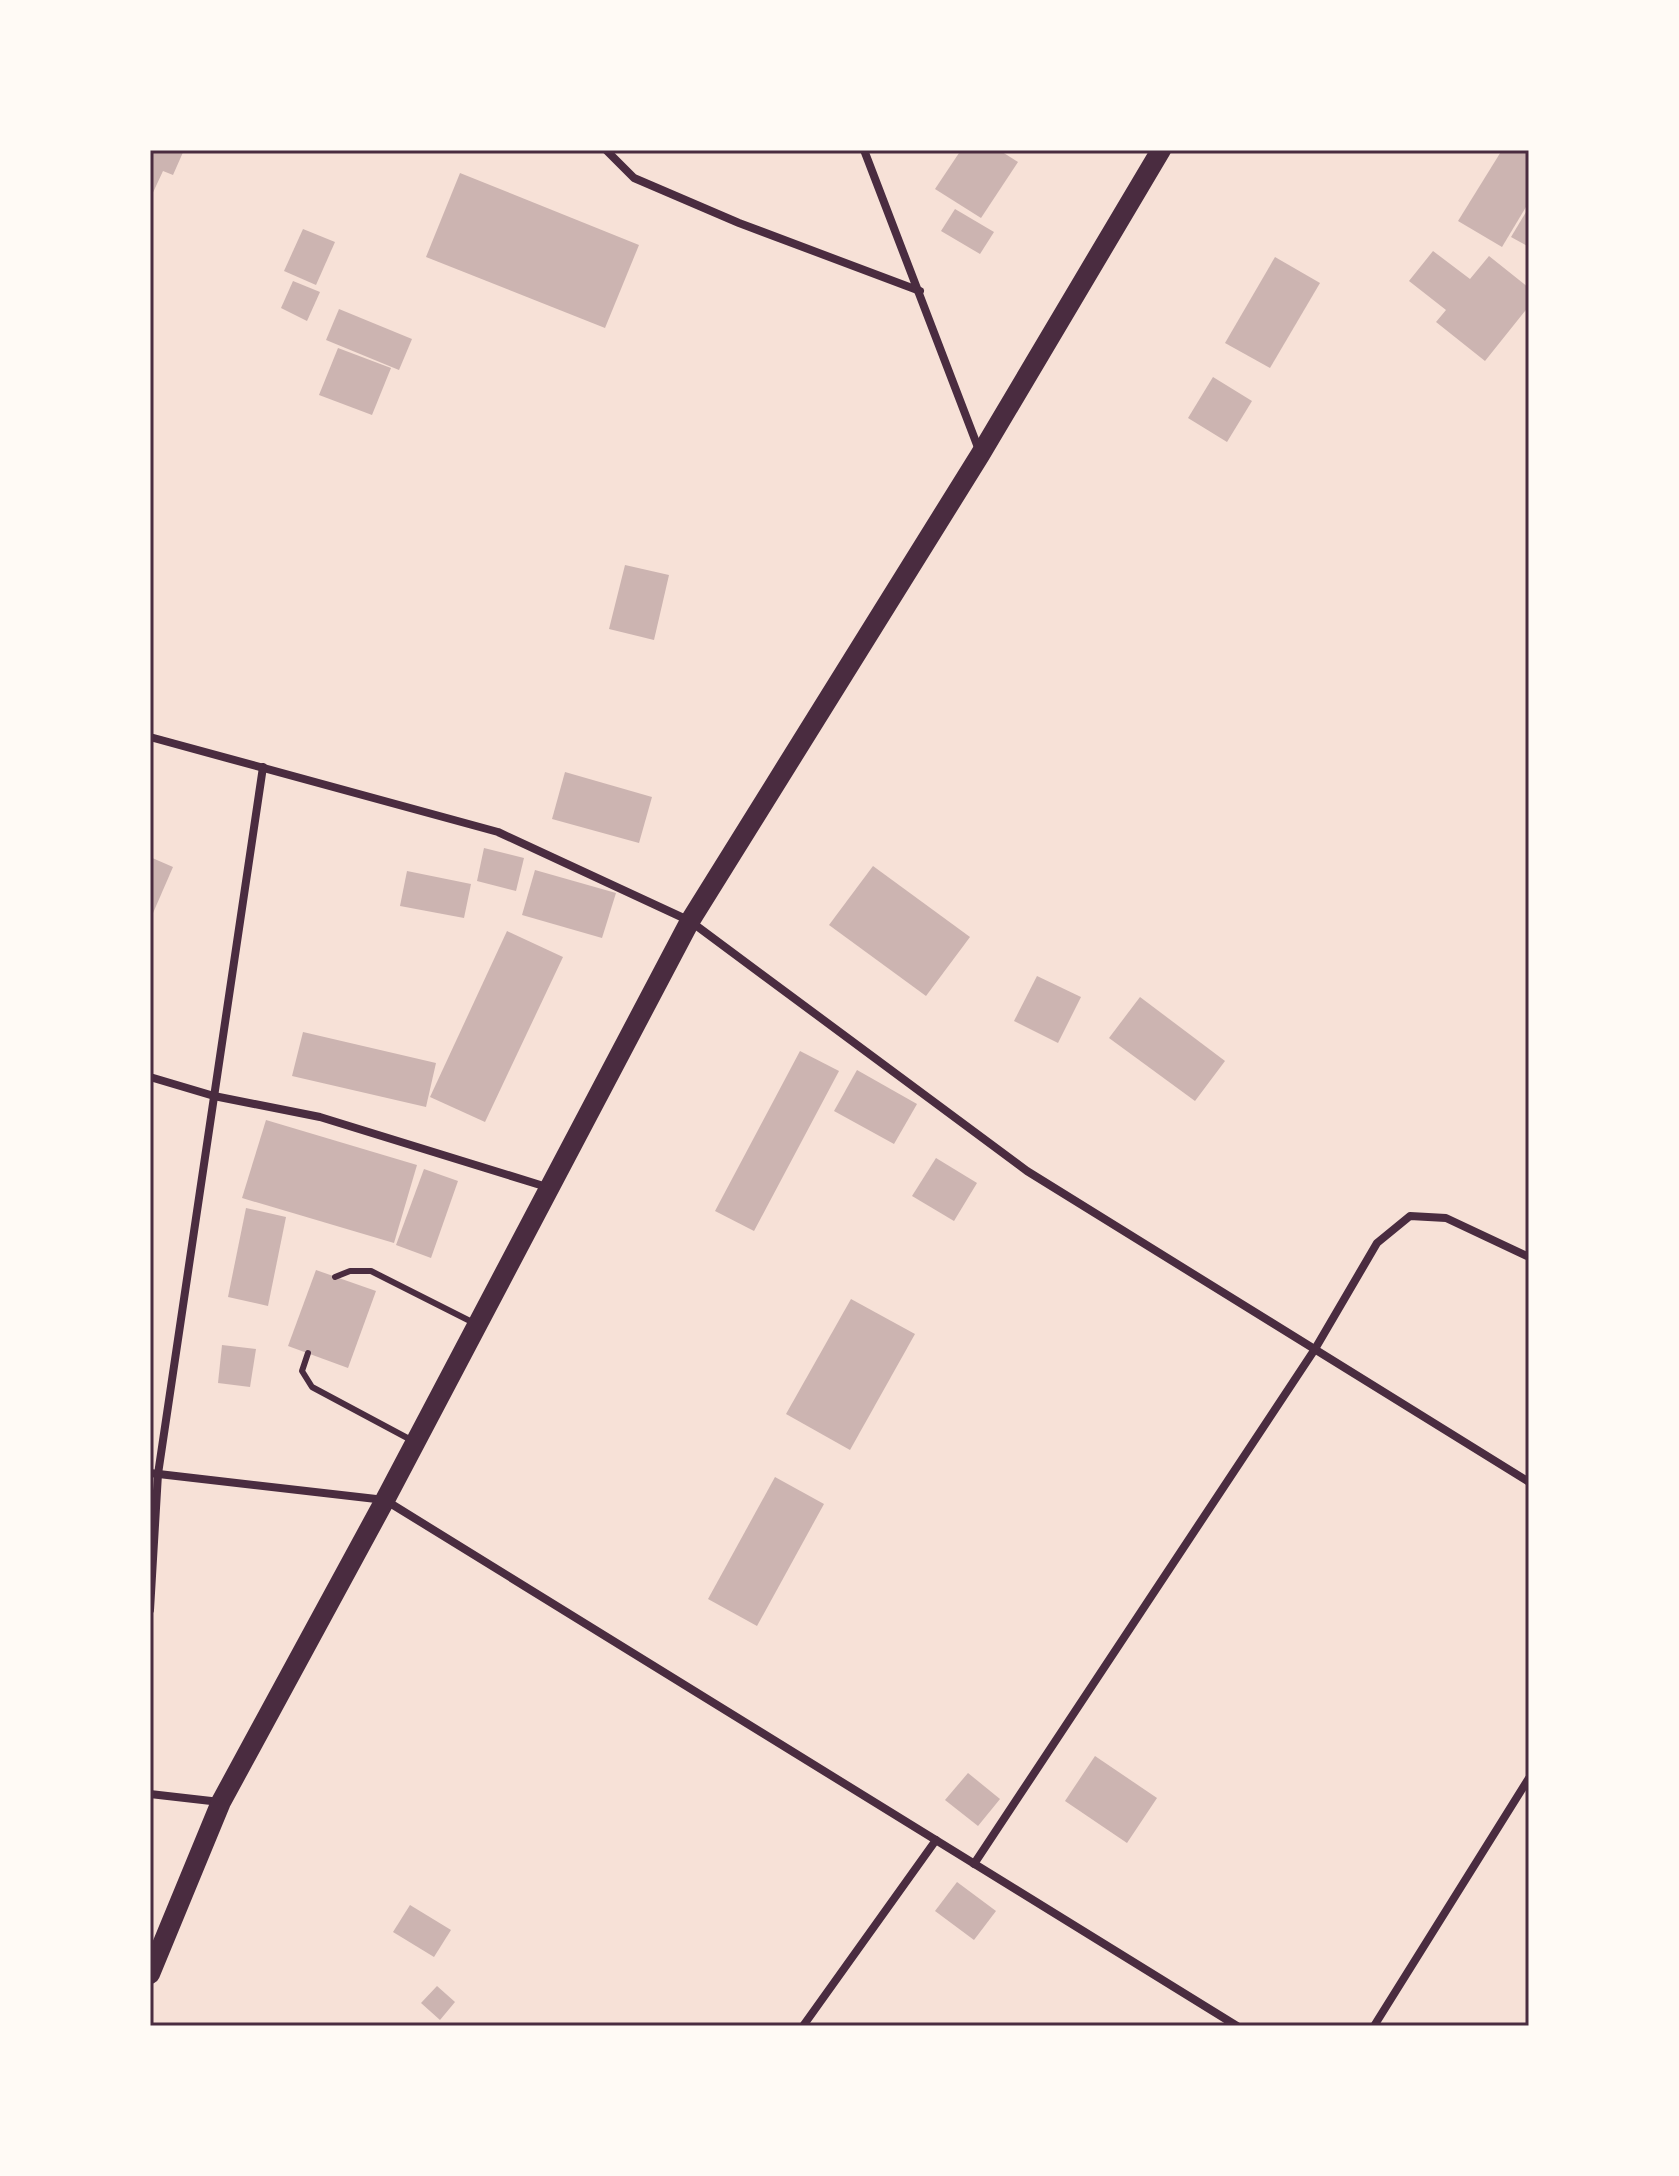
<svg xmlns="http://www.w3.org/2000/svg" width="1679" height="2176" viewBox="0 0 1679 2176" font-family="'Fira Sans Condensed',sans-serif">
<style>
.building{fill:#ccb4b1}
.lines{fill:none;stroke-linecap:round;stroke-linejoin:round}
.service{stroke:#4a2c40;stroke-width:6}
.minor{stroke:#4a2c40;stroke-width:8}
.primary{stroke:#4a2c40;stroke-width:20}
.neatline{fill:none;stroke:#4a2c40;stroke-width:3}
</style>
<rect width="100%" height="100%" fill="#f7e1d7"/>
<g class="building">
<path d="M150,150H184L173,175L163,171L150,199Z"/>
<path d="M961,150H999L1018,162L981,218L935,189Z"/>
<path d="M1502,150H1523L1529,154V202L1502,247L1458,221Z"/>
<path d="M460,173L639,245L605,328L426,257Z"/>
<path d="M1529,207V247L1511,237Z"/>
<path d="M955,209L994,232L980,254L941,231Z"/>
<path d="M303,229L335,242L316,285L284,271Z"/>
<path d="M1433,251L1470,279L1489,256L1529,288V306L1485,361L1436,322L1446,310L1409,281Z"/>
<path d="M1275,257L1320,283L1270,368L1225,343Z"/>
<path d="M293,281L320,292L307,321L281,308Z"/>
<path d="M339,309L412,339L399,370L326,340Z"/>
<path d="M338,348L391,368L372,415L319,395Z"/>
<path d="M1213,377L1252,401L1227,442L1188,418Z"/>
<path d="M625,565L669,575L654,640L609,629Z"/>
<path d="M565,772L652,797L639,843L552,819Z"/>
<path d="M484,848L524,858L516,891L477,881Z"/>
<path d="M150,857L173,867L150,920Z"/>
<path d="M873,866L970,937L926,996L829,925Z"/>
<path d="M535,870L616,893L602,938L522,915Z"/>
<path d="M407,871L471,884L464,918L400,906Z"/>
<path d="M507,931L563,957L485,1122L430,1097Z"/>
<path d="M1037,976L1081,997L1058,1043L1014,1021Z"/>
<path d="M1140,997L1225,1061L1195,1101L1109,1038Z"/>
<path d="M303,1032L436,1063L426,1107L292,1076Z"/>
<path d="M800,1051L839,1071L754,1231L715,1211Z"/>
<path d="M857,1070L917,1104L894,1144L834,1111Z"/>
<path d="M266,1120L417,1165L394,1243L242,1198Z"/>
<path d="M936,1158L977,1183L954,1221L912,1196Z"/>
<path d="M424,1169L458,1181L431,1258L396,1245Z"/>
<path d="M246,1208L286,1217L268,1306L228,1297Z"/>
<path d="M316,1270L376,1291L348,1368L288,1346Z"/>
<path d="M851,1299L915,1334L850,1450L786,1414Z"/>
<path d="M222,1345L256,1349L250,1387L218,1383Z"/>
<path d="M775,1477L824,1504L757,1626L708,1599Z"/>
<path d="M1095,1756L1157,1798L1127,1843L1065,1801Z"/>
<path d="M968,1773L1000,1799L978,1826L945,1800Z"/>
<path d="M957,1882L996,1911L974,1940L935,1911Z"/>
<path d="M410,1905L451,1930L434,1957L393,1932Z"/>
<path d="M437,1986L455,2002L440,2020L421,2003Z"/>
</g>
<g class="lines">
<g class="service">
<path d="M335,1277L350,1271H371L474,1323"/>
<path d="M308,1353L302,1371L312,1387L413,1441"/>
</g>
<g class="minor">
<path d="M606,150L634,178L739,223L920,291"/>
<path d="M864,150L979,450"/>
<path d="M150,737L498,832L690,921L1027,1171L1529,1482"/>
<path d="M150,1077L214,1096L320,1117L550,1188"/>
<path d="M150,1473L385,1500L1237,2026"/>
<path d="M150,1610L158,1474L263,767"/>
<path d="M150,1794L220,1802"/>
<path d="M974,1864L1315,1349L1377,1243L1410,1216L1446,1218L1529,1257"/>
<path d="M803,2026L936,1840"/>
<path d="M1374,2026L1529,1778"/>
</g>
<path class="primary" d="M150,1974L221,1802L385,1500L690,921L980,455L1161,150"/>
</g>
<rect width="1679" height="2176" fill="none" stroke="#fffaf5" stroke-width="304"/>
<rect x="152" y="152" width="1375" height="1872" class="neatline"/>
</svg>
